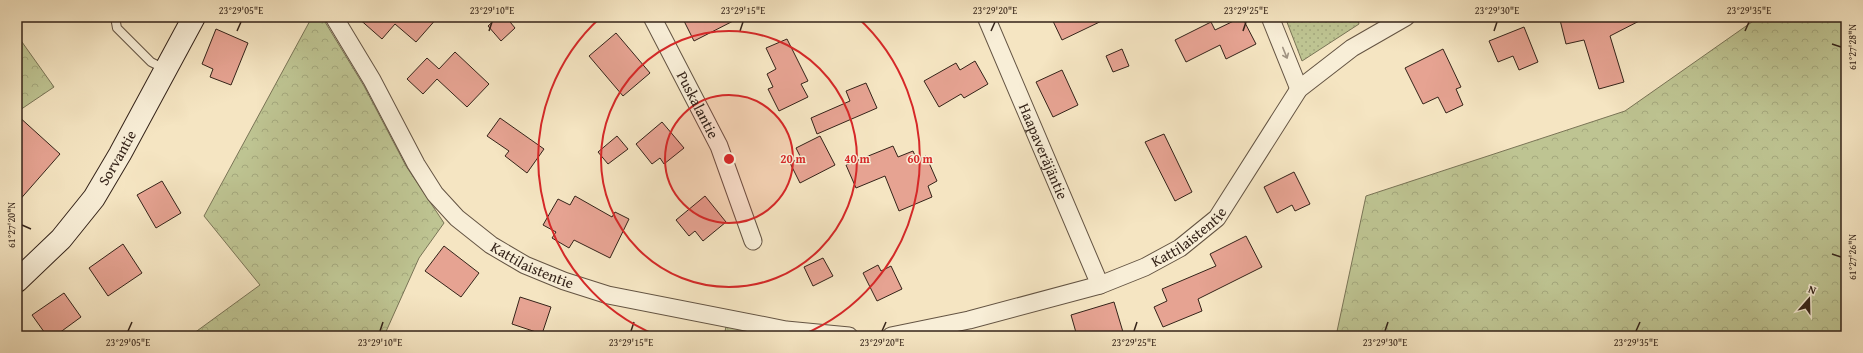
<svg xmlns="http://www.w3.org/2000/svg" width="1863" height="353" viewBox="0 0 1863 353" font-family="'Gentium Book Plus',serif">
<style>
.green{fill:url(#green-dots);stroke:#797456}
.forest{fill:url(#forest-crowns);stroke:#797456}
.building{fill:#e6a392;stroke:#342319}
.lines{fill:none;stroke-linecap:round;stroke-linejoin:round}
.service-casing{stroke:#645443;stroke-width:10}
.minor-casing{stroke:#645443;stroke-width:19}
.secondary-casing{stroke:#342319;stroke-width:24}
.service{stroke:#f8eed7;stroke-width:8}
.minor{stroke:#f8eed7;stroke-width:17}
.secondary{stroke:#f8eed7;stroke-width:22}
.oneway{stroke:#a09382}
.ticks{fill:none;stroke:#342319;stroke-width:1.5}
.ring{fill:none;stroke:#d62828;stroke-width:2}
.labels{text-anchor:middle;stroke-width:3;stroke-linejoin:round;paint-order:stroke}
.street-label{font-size:15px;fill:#342319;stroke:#f8eed7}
.centre{fill:#d62828;stroke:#f8eed7;stroke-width:2}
.ring-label{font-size:12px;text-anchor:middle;font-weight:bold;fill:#d62828;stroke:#f8eed7;stroke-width:3;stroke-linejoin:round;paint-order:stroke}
.neatline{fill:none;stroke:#342319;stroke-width:1.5}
.ticks-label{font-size:10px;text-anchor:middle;fill:#342319}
</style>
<defs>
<pattern id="green-dots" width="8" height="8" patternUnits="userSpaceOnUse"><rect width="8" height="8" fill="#bec492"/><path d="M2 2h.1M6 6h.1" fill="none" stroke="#a4a87d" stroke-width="1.8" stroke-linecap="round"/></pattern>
<pattern id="forest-crowns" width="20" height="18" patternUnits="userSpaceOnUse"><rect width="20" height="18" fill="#bec492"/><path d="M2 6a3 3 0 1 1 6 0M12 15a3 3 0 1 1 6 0" fill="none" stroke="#a4a87d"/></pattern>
</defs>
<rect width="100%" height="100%" fill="#f5e5c2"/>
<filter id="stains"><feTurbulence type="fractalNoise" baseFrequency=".005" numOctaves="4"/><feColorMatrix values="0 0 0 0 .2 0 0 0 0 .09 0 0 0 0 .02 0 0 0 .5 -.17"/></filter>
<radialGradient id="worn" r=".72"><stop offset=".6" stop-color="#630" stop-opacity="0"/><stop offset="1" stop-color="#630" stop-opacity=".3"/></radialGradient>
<path class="green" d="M1285,17H1357L1359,24L1302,61Z"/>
<g class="forest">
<path d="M312,17H322L364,86L406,166L444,223L419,258L384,336H190L260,285L204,216Z"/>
<path d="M1759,17H1846V336H1336L1366,196L1625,111Z"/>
<path d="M17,35L54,87L17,112Z"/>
<path d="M728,317L783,336H724Z"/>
</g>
<g class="building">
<path d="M357,17H438L416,42L395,24L382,39Z"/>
<path d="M498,17H506L515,28L501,41L488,26Z"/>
<path d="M682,17H741L694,41Z"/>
<path d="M1051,17H1110L1062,40Z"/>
<path d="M1242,17L1256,44L1226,59L1220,45L1186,62L1175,40L1211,22L1215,30Z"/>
<path d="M1570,17H1647L1610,36L1624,82L1599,89L1584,40L1566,44L1560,20Z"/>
<path d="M1524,27L1538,62L1519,70L1513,56L1498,62L1489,41Z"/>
<path d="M216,29L248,43L231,85L210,77L213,69L202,64Z"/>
<path d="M616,33L650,73L623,96L589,56Z"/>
<path d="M787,39L808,81L801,84L808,97L779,111L768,89L773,87L767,74L776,69L766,48Z"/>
<path d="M1122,49L1129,66L1113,72L1106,56Z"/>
<path d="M1443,49L1461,87L1456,89L1463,105L1446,113L1438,97L1423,104L1405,68Z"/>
<path d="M455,52L489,84L467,107L437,79L423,94L407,79L427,58L439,69Z"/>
<path d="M975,61L988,84L964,98L961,94L939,107L924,81L956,63L960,70Z"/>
<path d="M1062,70L1078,105L1053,117L1036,82Z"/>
<path d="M866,83L877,108L817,134L811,118L850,101L846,91Z"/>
<path d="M17,115L60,154L17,203Z"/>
<path d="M500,118L544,149L527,173L505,156L509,151L487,136Z"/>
<path d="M662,122L684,148L664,164L660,158L652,164L636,144Z"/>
<path d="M1164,134L1192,192L1175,201L1145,142Z"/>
<path d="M617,136L628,149L608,164L598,152Z"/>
<path d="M820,136L835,165L800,183L790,163L801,158L796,148Z"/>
<path d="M893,146L898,157L913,151L917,160L926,156L937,181L928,186L932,197L899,211L885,176L856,188L846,165Z"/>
<path d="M1294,172L1310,204L1295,211L1292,205L1277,213L1264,187Z"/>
<path d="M162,181L181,213L156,228L137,195Z"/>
<path d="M575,196L612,217L615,212L629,219L610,258L574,240L569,248L552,238L556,232L543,225L558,199L570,205Z"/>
<path d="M705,196L726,222L703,241L695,231L689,236L676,220Z"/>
<path d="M1246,236L1262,267L1198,299L1202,311L1163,327L1154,307L1167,301L1162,289L1216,266L1210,254Z"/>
<path d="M123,244L142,273L108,296L89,268Z"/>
<path d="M444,246L479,273L461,297L425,271Z"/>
<path d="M823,258L833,276L813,286L804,267Z"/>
<path d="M878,265L881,271L891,266L902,289L877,301L863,273Z"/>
<path d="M64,293L81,317L55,336H47L32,315Z"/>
<path d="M520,297L551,307L542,334L512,324Z"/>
<path d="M1114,302L1123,332L1109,336H1077L1071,315Z"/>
</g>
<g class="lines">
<defs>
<path id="service" d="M115,17L117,28L151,62L165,69"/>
<g id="minor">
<path id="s1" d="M334,17L372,80L416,164L435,194L457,218L491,245L525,265L564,281L608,295L786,330L849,336"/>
<path id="s2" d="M652,17L719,146L753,241"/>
<path id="s3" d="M986,17L1100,285"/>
<path d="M1270,17L1299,89"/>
<path id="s4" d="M891,336L969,320L1100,285L1145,267L1180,248L1217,218L1299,89L1352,48L1406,17"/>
</g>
<g id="secondary">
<path id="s5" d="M17,281L61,239L94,198L120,154L194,17"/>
</g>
</defs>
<use href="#service" class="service-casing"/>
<use href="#minor" class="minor-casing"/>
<use href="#secondary" class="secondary-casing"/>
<use href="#service" class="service"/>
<use href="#minor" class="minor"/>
<use href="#secondary" class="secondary"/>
</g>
<defs><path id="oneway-shaft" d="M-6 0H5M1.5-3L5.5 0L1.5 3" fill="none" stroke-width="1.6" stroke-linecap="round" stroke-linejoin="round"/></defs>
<use class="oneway" href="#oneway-shaft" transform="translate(1285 53) rotate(68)"/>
<path class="ticks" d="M237,31L241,22M489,31L492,22M740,31L743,22M991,31L995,22M1243,31L1246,22M1494,31L1497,22M1745,31L1749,22M1832,44L1841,47M22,225L31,229M1832,254L1841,257M128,331L132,322M380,331L383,322M631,331L634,322M882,331L886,322M1134,331L1137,322M1385,331L1388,322M1636,331L1640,322"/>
<circle cx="729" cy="159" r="64" fill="#d62828" fill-opacity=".12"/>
<g class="ring">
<circle cx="729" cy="159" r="64"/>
<circle cx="729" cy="159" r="128"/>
<path d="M656 335A191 191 0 0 1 601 17M857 17A191 191 0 0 1 802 335"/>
</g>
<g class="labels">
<g class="street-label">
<text dy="5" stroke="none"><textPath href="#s2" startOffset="99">Puskalantie</textPath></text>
<text dy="5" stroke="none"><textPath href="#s3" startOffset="146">Haapaveräjäntie</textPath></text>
<text dy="5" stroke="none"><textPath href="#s5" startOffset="160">Sorvantie</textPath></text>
<text dy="5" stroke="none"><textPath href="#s4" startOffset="317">Kattilaistentie</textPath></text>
<text dy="5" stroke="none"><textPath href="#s1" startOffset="326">Kattilaistentie</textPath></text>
</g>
</g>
<circle cx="729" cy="159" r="6" class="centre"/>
<g class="ring-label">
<text x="793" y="163">20 m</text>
<text x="857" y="163">40 m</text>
<text x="920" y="163">60 m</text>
</g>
<rect width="1863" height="353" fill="none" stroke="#f5e5c2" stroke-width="44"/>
<g transform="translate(1809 299) rotate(20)" stroke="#f8eed7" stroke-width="3" paint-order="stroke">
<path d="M0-3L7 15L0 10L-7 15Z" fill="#342319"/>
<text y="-6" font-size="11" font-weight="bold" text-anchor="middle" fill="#342319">N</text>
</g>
<rect x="22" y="22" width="1819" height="309" class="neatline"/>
<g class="ticks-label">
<text x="241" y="14">23°29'05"E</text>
<text x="492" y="14">23°29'10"E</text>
<text x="743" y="14">23°29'15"E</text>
<text x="995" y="14">23°29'20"E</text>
<text x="1246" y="14">23°29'25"E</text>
<text x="1497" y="14">23°29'30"E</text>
<text x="1749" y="14">23°29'35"E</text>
<text transform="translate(1852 47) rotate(-90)" y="4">61°27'28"N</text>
<text transform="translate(11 225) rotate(-90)" y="4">61°27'20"N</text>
<text transform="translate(1852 257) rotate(-90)" y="4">61°27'26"N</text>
<text x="128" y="346">23°29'05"E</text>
<text x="380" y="346">23°29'10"E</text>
<text x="631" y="346">23°29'15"E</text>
<text x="882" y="346">23°29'20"E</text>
<text x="1134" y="346">23°29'25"E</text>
<text x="1385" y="346">23°29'30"E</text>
<text x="1636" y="346">23°29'35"E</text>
</g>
<rect width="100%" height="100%" filter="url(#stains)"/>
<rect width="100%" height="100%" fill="url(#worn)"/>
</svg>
